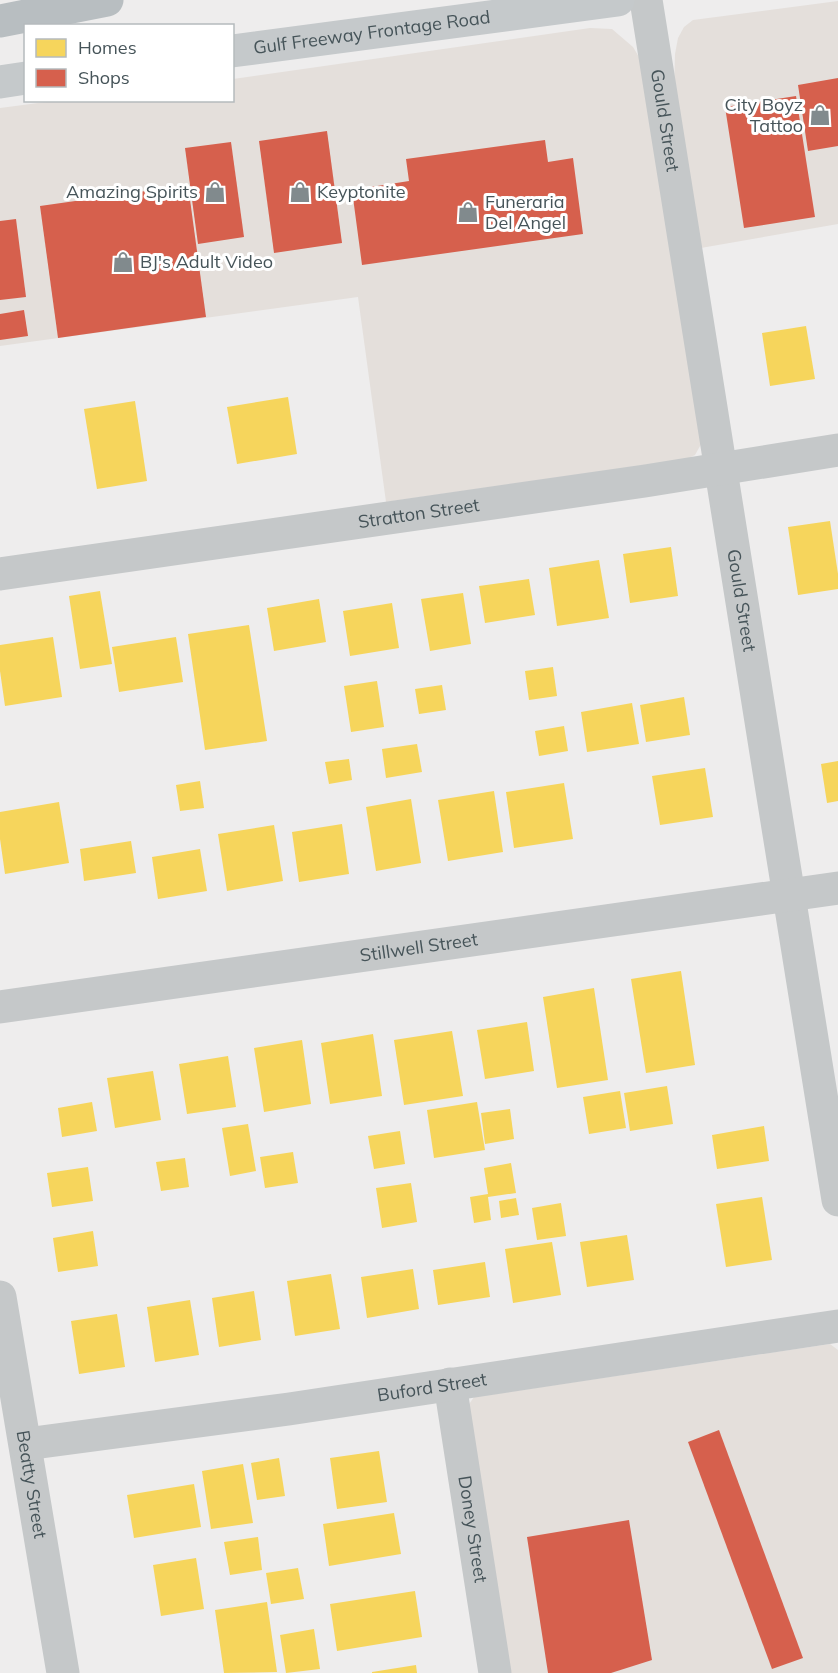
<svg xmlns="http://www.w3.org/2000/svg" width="838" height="1673" viewBox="0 0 838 1673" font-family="Mulish,sans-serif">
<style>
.commercial{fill:#e4dfdb}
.homes{fill:#f6d55c}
.shops{fill:#d6604d}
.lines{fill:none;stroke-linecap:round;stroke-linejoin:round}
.minor{stroke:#c5c8c9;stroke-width:33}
.secondary{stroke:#c5c9cb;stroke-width:33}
.motorway{stroke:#b8bec1;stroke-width:33}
.labels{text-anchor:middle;stroke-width:6;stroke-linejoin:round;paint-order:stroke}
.street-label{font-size:18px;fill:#465459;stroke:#fff}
.poi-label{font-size:18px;fill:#465459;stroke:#fff;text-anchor:start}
</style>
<rect width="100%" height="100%" fill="#eeeded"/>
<g class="commercial">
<path d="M838,1V224L695,249L674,94L675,54L678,38L684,27L693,20Z"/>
<path d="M590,28L612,29L633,47L642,62L704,439L695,455L687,459L386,502L358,297L0,346V108L61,100H232L233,79Z"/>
<path d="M830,1344L838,1350V1673H501L465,1410L474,1397Z"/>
</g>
<g class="homes">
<path d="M806,326L815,379L770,386L762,333Z"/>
<path d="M288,397L297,454L237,464L227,407Z"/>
<path d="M135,401L147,481L97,489L84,409Z"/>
<path d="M830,521L838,574V589L798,595L788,527Z"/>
<path d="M671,547L678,596L630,603L623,554Z"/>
<path d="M599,560L609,618L557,626L549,568Z"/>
<path d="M529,579L535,615L485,623L479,586Z"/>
<path d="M100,591L112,664L80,669L69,596Z"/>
<path d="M463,593L471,644L430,651L421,599Z"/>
<path d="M319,599L326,642L274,651L267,608Z"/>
<path d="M392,603L399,648L350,656L343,611Z"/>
<path d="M249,625L267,741L205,750L188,634Z"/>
<path d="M53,637L62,697L5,706L0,671V645Z"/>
<path d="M176,637L183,682L119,692L112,647Z"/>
<path d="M553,667L557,696L529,700L525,671Z"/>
<path d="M377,681L384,727L351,732L344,686Z"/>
<path d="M442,685L446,710L419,714L415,689Z"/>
<path d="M684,697L690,735L646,742L640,705Z"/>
<path d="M632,703L639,744L587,752L581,712Z"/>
<path d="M564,726L568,751L539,756L535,731Z"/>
<path d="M417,744L422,772L386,778L382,749Z"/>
<path d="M349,759L352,780L329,784L325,762Z"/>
<path d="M838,761V801L827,803L821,764Z"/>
<path d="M705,768L713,817L660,825L652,776Z"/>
<path d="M200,781L204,808L180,811L176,785Z"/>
<path d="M564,783L573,839L514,848L506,792Z"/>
<path d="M494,791L503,852L448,861L438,800Z"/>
<path d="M411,799L421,863L376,871L366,807Z"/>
<path d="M59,802L69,863L5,874L0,839V812Z"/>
<path d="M342,824L349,874L299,882L292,832Z"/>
<path d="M274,825L283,881L227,891L218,834Z"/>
<path d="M131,841L136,873L84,881L80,849Z"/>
<path d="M200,849L207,891L158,899L152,857Z"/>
<path d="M681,971L695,1065L646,1073L631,979Z"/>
<path d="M594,988L608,1080L557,1088L543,997Z"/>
<path d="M527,1022L534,1071L485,1079L477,1030Z"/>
<path d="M452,1031L463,1096L404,1105L394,1040Z"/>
<path d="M373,1034L382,1096L330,1104L321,1043Z"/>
<path d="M302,1040L311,1104L264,1112L254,1048Z"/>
<path d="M228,1056L236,1107L187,1114L179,1064Z"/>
<path d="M153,1071L161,1120L115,1128L107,1078Z"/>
<path d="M667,1086L673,1124L630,1131L624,1093Z"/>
<path d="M620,1091L626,1128L589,1134L583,1097Z"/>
<path d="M92,1102L97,1131L62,1137L58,1108Z"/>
<path d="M477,1102L485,1150L434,1158L427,1110Z"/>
<path d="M510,1109L514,1139L485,1144L481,1113Z"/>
<path d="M248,1124L256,1171L230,1176L222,1128Z"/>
<path d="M764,1126L769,1161L717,1169L712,1135Z"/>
<path d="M400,1131L405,1164L374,1169L368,1136Z"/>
<path d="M293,1152L298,1183L265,1188L260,1157Z"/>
<path d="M185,1158L189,1187L161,1191L156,1162Z"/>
<path d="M511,1163L516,1193L488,1197L491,1220L474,1223L470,1197L488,1194L484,1168Z"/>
<path d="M88,1167L93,1201L52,1207L47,1173Z"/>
<path d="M411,1183L417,1222L382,1228L376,1188Z"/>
<path d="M762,1197L772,1260L726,1267L716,1204Z"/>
<path d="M516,1198L519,1215L501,1218L499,1201Z"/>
<path d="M561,1203L566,1236L537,1240L532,1208Z"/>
<path d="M93,1231L98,1266L58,1272L53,1238Z"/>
<path d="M627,1235L634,1280L587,1287L580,1242Z"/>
<path d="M552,1242L561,1295L513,1303L505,1249Z"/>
<path d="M485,1262L490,1297L438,1305L433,1270Z"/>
<path d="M413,1269L419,1309L367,1318L361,1277Z"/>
<path d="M331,1274L340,1329L295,1336L287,1281Z"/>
<path d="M254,1291L261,1340L219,1347L212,1298Z"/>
<path d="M190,1300L199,1355L155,1362L147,1307Z"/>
<path d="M117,1314L125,1367L79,1374L71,1321Z"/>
<path d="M379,1451L387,1502L337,1509L330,1458Z"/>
<path d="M279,1458L285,1496L257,1500L251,1463Z"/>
<path d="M243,1464L253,1523L211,1529L202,1471Z"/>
<path d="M194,1484L201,1527L134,1538L127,1495Z"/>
<path d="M394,1513L401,1554L329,1566L323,1524Z"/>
<path d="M258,1537L262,1570L230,1575L224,1542Z"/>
<path d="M196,1558L204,1609L161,1616L153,1565Z"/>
<path d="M298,1568L304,1599L271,1604L266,1573Z"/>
<path d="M415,1591L422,1637L337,1651L330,1604Z"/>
<path d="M267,1602L277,1672L224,1673L215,1610Z"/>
<path d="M314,1629L320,1669L286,1673L280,1635Z"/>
<path d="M416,1665L417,1673H372V1672Z"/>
</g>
<g class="shops">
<path d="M838,78V146L808,151L798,85Z"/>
<path d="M796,96L815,217L744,228L725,107Z"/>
<path d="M327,131L342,243L274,253L259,141Z"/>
<path d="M545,140L548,162L573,158L583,234L362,265L352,190L409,181L406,159Z"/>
<path d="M231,142L244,237L198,244L185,148Z"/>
<path d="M188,185L206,317L58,338L40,206Z"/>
<path d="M16,219L26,297L0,300V221Z"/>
<path d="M24,310L28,336L0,340V314Z"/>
<path d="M719,1430L803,1658L772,1669L688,1442Z"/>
<path d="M629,1520L652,1660L611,1673H548L527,1537Z"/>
</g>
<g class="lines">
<g class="minor">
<path id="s1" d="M646,0C708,400 774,800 838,1200"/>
<path id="s2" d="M0,574L645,481L838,450"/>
<path id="s3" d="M0,1007L838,888"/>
<path id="s4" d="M0,1297L63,1673"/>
<path id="s5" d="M450,1384L495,1673"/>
<path id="s6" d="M26,1444L289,1409L838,1326"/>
</g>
<g class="secondary">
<path id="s7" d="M232,51L618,0"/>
<path d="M0,82L26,78"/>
</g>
<path class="motorway" d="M0,21L107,0"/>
</g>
<defs>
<symbol id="shop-bare" viewBox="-9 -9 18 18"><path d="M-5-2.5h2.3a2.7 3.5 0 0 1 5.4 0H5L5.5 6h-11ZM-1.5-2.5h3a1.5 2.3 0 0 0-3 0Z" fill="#818a8d" stroke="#fff" stroke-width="2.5" paint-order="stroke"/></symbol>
</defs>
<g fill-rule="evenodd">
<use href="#shop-bare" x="805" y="100" width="30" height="30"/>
<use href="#shop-bare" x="200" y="177" width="30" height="30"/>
<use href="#shop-bare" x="285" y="177" width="30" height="30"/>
<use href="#shop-bare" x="453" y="197" width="30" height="30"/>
<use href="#shop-bare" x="108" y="247" width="30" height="30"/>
</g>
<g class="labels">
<g class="street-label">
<text dy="6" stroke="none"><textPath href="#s7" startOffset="141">Gulf Freeway Frontage Road</textPath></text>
<text dy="6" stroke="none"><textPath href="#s1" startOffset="122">Gould Street</textPath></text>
<text dy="6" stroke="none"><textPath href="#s2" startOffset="423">Stratton Street</textPath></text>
<text dy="6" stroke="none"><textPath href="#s1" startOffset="608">Gould Street</textPath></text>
<text dy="6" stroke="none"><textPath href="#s3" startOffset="423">Stillwell Street</textPath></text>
<text dy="6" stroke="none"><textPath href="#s6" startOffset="410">Buford Street</textPath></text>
<text dy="6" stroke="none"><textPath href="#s4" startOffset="190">Beatty Street</textPath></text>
<text dy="6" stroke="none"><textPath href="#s5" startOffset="147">Doney Street</textPath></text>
</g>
<g class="poi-label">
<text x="803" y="111" text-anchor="end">City Boyz<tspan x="803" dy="21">Tattoo</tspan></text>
<text x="198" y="198" text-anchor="end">Amazing Spirits</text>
<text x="317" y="198">Keyptonite</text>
<text x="485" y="208">Funeraria<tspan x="485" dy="21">Del Angel</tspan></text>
<text x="140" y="268">BJ's Adult Video</text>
</g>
</g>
<rect x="24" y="24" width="210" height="78" fill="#ffffff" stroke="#b5bbbd" stroke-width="1.5"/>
<rect x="36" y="39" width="30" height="18" fill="#f6d55c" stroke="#b5bbbd" stroke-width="1.5"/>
<text x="78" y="54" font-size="18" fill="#465459">Homes</text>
<rect x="36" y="69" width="30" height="18" fill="#d6604d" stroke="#b5bbbd" stroke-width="1.5"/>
<text x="78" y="84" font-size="18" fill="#465459">Shops</text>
</svg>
